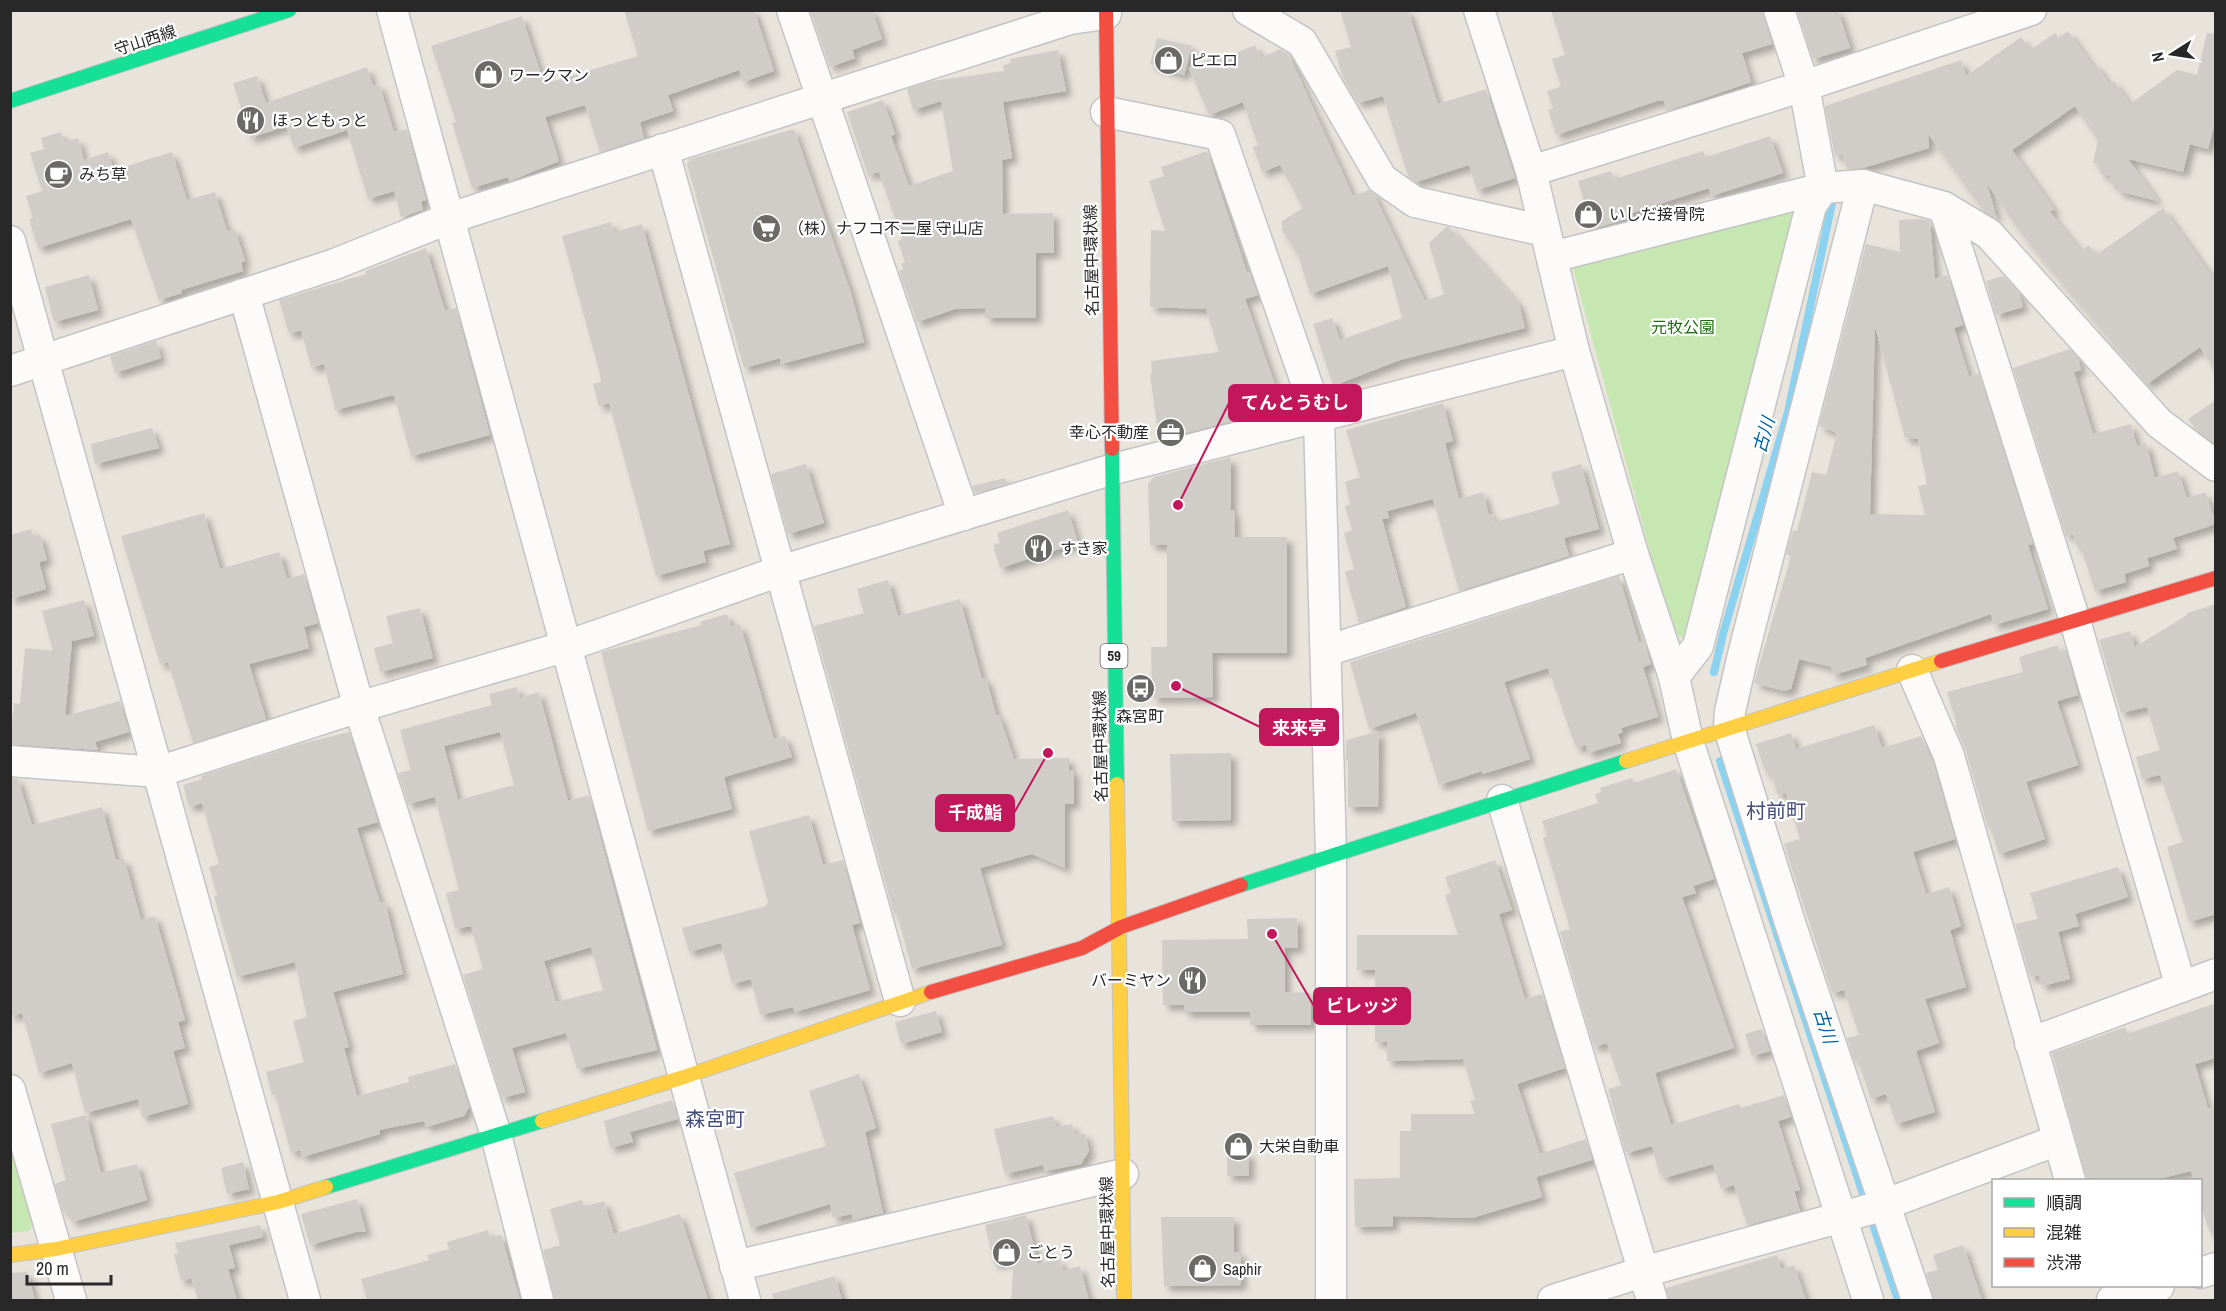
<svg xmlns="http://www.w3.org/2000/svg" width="2226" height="1311" viewBox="0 0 2226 1311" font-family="'Archivo Narrow','Noto Sans JP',sans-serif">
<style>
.green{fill:#c6e6b2}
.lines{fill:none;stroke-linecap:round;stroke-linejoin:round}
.stream{stroke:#8ad2f0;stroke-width:8}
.building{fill:#d0cdc8;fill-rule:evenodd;filter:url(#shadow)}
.street-casing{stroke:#c5c3c3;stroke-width:33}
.fast-casing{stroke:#c5c3c3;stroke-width:16}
.slow-casing{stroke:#c5c3c3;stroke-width:16}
.jam-casing{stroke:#c5c3c3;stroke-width:16}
.street{stroke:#fcfbfa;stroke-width:30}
.fast{stroke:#16e098;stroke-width:14}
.slow{stroke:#ffcf43;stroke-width:14}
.jam{stroke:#f24e42;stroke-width:14}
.labels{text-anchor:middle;stroke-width:4.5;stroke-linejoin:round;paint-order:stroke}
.shield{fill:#fff;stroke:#686868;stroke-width:1.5}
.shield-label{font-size:15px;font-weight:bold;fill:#282828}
.street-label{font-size:16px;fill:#282828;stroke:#fff}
.poi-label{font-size:16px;fill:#282828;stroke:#fff;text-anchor:start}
.park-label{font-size:16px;fill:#216b13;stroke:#fff}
.water-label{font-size:18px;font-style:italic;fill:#0264a3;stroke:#fff}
.quarter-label{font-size:20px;fill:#454d7d;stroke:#fff}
.leader{fill:none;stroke:#c2185b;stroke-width:2}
.callout-dot{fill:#c2185b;stroke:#fff;stroke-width:2}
.callout{fill:#c2185b;stroke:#c2185b;stroke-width:2}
.callout-label{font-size:18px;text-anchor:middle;font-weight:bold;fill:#fff}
</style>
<defs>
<filter id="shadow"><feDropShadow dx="5.5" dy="5.5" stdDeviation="3" flood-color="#0004"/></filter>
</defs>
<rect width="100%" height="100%" fill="#e8e4dc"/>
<g class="green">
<path d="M1800,204L1695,628L1683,638L1672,632L1571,261Z"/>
<path d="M10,1135L35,1221L29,1231L11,1233Z"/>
</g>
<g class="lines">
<g class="stream">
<path d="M1714,672L1723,634L1788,412L1832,203"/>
<path d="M1720,761L1898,1300"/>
</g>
</g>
<g class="building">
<path d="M624,10H754L774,71L743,82L739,70L668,95L673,111L640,122L644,138L600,152L585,105L545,117L559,161L510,181L508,177L472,188L452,123L456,122L431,46L522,16L544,84L638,56Z"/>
<path d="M810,10H872L882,39L852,50L855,58L830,67Z"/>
<path d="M1340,10H1408L1438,104L1486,89L1515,178L1477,190L1469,165L1416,182L1408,176L1383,96L1358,103L1343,78L1335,51L1351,47Z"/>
<path d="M1551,10H1762L1772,44L1742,53L1751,82L1667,111L1664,101H1657L1556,135L1548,110L1553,108L1547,91L1561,87L1552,59L1565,55Z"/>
<path d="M1797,10H1838L1850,48L1813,59Z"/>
<path d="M2068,31L2093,66L2096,64L2109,84L2114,81L2130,104L2177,70L2197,75L2207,33L2216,34V118L2208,149L2190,144L2183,172L2128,159L2158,201L2117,191L2118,185L2109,183L2111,176L2099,173L2101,164L2093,163L2098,140L2075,106L2012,150L2054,209L2050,212L2081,251L2089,245L2096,255L2163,208L2216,282V372L2200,347L2147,384L2027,241L1987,184L1997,219L1984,211L1928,134L1929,148L1863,168L1847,169L1842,154L1835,156L1825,106L1961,60L1966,76L2021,37L2030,50L2055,33L2058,38Z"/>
<path d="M1157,38L1192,46L1184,75L1150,64Z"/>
<path d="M1255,45L1261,58L1280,49L1289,55L1353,196L1369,190L1374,194L1425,301L1444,294L1429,243L1446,227H1449L1519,304L1525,328L1400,360L1333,386L1313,324L1332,318L1340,340L1402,318L1388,266L1310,294L1298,255L1282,230V221L1303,208L1280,165L1262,172L1253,147L1258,145L1243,102L1209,115L1189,68L1222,54L1223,58Z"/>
<path d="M1058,50L1066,91L1003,102L1012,158L1002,160L1003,214L1053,213L1054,253H1036V318H985V308L955,309L917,322L899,271L903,269L901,264L905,262L898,241L902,239L879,172L868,175L847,112L883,100L895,134L891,136L909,186L953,171L941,101L913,110L907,89L932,81L1004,71L1003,65L1011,63L1010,59Z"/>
<path d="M367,67L373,86L379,84L394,132L407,129L426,200L421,201L423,210L401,217L394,191L368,199L347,130L294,148L286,126L250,138L233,83L257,76L266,103Z"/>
<path d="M794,129L851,293L864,342L781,364L780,358L744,368L687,164L690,159Z"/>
<path d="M61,132L64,142L78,138L84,160L108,152L114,170L172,152L187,200L215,192L227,231L235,229L245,261L241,262L243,271L181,290L182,293L159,300L131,219L38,248L29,219L33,218L26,196L42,191L30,153L44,149L41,138Z"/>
<path d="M1770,136L1783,173L1711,196L1709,188L1625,215L1626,219L1592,229L1578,181L1611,171L1614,179L1703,151L1706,157Z"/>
<path d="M1207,151L1247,273L1249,272L1258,295L1245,299L1283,408L1159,440L1150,374L1152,373L1151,361L1219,352L1206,309L1150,307L1151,230L1165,231L1149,181L1164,176L1161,167Z"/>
<path d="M1921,219L1930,221L1935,279L1947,275L1953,292L1963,325L1954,328L1969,377L1979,373L2033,544L2028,545L2048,609L1994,625L1991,614L1865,658L1867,665L1833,675L1831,667L1799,659L1791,689L1784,691L1754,683L1791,556L1786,554L1793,530L1797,531L1812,472L1826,475L1837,433L1819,426L1866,244L1900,252L1899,220ZM1875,326L1905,438L1918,439L1927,484L1918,486L1925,515L1870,514Z"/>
<path d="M611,222L614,232L642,224L730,544L703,551L706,562L656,576L609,403L599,406L593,384L601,382L600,374L562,236Z"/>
<path d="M426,248L445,311L456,308L490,435L411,456L394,395L335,410L324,364L311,367L301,330L289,334L279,300L366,274L365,271Z"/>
<path d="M89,275L98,310L54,322L45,287Z"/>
<path d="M2003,276L2019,293L2023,307L1996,315L1986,281Z"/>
<path d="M156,341L161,358L115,373L110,356Z"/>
<path d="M2070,349L2078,358L2081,370L2074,372L2093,434L2131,424L2137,446L2146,443L2155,478L2178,471L2187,498L2205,492L2216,524L2173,538L2177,549L2147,558L2149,566L2124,574L2126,582L2095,591L2081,548L2078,549L2073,534L2066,536L2013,368Z"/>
<path d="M2216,400V444L2195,428L2188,419Z"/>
<path d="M1443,403L1453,441L1445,443L1459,499L1483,492L1489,515L1493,514L1495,522L1560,504L1551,473L1581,464L1599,529L1564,538L1569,556L1459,591L1433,499L1387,511L1389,518L1382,519L1406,607L1359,623L1345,572L1354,569L1344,533L1352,530L1345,506L1350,504L1345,482L1360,477L1346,430Z"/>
<path d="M152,428L159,448L95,464L91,444Z"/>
<path d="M1231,457V510H1234L1235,537H1287V653H1212L1213,697L1152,698L1151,647H1167V545H1150L1148,484L1154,477Z"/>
<path d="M806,464L824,523L788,534L771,474Z"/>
<path d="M1005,478L1007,483L975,493L972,486Z"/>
<path d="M1068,510L1078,543L1000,568L993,545L1000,543L997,533Z"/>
<path d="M204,513L220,569L279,552L287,579L304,574L318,623L304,627L309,648L249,664L266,719L193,743L168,662L160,664L121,536Z"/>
<path d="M31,529L33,536L40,535L47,560L39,562L46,589L10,599V535Z"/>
<path d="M1619,576L1639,643L1644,642L1651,664L1643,667L1658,717L1621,728L1623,732L1618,734L1621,743L1588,753L1586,745L1576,748L1548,668L1504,682L1530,759L1483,774L1482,771L1439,785L1416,713L1369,729L1350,662Z"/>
<path d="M888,580L898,616L960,599L982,679L986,678L996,715H999L1014,759L1069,758V770H1074V804H1065V868L1032,854L980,868L1002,945L912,969L897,914H894L814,626L864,613L857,589Z"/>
<path d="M84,600L94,636L72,641L65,716L120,701L129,732L95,742L98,750L10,744L14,703L20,704L25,648L53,651L42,611Z"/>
<path d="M2216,604V914L2189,922L2167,847L2183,842L2160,775L2142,779L2136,757L2160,750L2147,707L2121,713L2099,640L2130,631L2135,647L2187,615V613Z"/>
<path d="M420,608L433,658L380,672L374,648L393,643L386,616Z"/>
<path d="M727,614L731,627L740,624L774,739L785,736L792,757L724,777L732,809L648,831L601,652L701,625L700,622Z"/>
<path d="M2058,645L2060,652L2066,650L2078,695L2057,701L2078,765L2026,782L2045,839L1999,854L1990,827L1988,828L1966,751L1955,725H1957L1947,692L2023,672L2019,657Z"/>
<path d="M517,687L520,698L539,692L568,801L589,795L657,1050L577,1069L566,1033L512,1048L525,1092L502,1098L463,975L483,969L471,926L455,929L446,893L459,890L435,797L408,804L398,773L411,770L400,730L492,705L489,694ZM500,732L514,785L458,800L444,746ZM591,947L603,990L556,1002L544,961Z"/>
<path d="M1874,725L1882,748L1921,736L1933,762L1955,839L1913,852L1926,894L1949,887L1961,926L1950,930L1966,987L1925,999L1939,1043L1916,1051L1935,1112L1896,1124L1886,1094L1871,1099L1858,1060L1855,1062L1847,1038L1859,1035L1844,990L1832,993L1784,844L1800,839L1786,793L1778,795L1770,772L1766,774L1756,744L1791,733L1796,749Z"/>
<path d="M1379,731L1378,807H1348V760H1346V740Z"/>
<path d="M349,732L378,822L357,828L380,903L385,902L403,974L333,992L349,1047L344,1048L357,1096L409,1082L408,1077L455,1064L469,1107L464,1116L426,1127L424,1121L379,1130L380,1134L302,1157L300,1150L291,1153L275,1094L272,1095L266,1072L304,1062L293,1021L307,1017L295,962L237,977L214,896L217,895L209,867L219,864L202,803L189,807L183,785L202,779L201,776L300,744Z"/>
<path d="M1231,753V820L1172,821L1170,754Z"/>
<path d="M1676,769L1714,879L1693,886L1696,893L1682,897L1734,1048L1655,1073L1671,1125L1739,1104L1741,1108L1784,1095L1791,1117L1778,1121L1800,1190L1794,1191L1800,1211L1747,1225L1734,1185L1721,1189L1713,1164L1664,1178L1663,1173L1659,1174L1652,1146L1627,1153L1625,1151L1608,1089L1621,1085L1607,1043L1594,1047L1560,932L1570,929L1543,838L1547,836L1542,821L1598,803L1595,794L1601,792L1600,788L1632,778L1634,783Z"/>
<path d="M10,778L18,779L32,825L102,807L116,860L124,858L141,920L155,916L185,1020L178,1022L185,1048L173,1051L188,1104L142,1117L138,1099L85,1113L72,1063L39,1073L22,1013L10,1016Z"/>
<path d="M809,815L823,865L843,860L860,923L852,925L870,990L795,1012L793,1007L760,1015L751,979L732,984L721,943L689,952L682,928L766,906L768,902L749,831Z"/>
<path d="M1495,860L1512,910L1499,914L1525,999L1542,994L1565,1068L1517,1084L1540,1154L1586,1139L1592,1160L1536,1177L1542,1197L1472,1218L1393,1216V1226L1355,1227L1354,1179L1400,1178V1131H1411V1114H1475L1470,1101L1475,1100L1463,1059L1387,1061V1042H1375V970H1357V935H1458L1445,895L1451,893L1445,877Z"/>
<path d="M2118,867L2128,897L2075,914L2079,926L2058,932L2070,979L2042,986L2039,975L2030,977L2015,924L2038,919L2030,893Z"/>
<path d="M1297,918L1298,948H1285V992L1311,993V1025H1250V1012H1184V1005H1163L1162,940L1248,939L1247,919Z"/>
<path d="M2216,1003V1058L2195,1064L2208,1109L2216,1107V1232L2210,1233L2200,1203V1180H2194L2191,1171L2154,1180H2087L2052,1053L2125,1027L2127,1034Z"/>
<path d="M936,1011L942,1032L901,1044L895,1022Z"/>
<path d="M1762,1029L1770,1051L1752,1056L1745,1034Z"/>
<path d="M859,1074L876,1128L865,1132L883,1213L853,1220L852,1214L833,1218L830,1204L751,1228L734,1173L826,1146L809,1091Z"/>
<path d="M672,1100L678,1119L630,1132L633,1142L610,1148L604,1121Z"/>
<path d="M86,1115L101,1173L137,1164L147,1200L72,1222L68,1211L63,1212L55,1184L66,1180L51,1124Z"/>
<path d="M1053,1116L1056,1127L1072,1124L1075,1135L1085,1133L1089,1151L1081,1164L1045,1171L1043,1165L1005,1174L994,1129Z"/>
<rect x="1227" y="1153" width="22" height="23"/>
<path d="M243,1162L249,1189L227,1194L221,1168Z"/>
<path d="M357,1199L366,1232H356L310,1245L301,1214Z"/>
<path d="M582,1200L584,1206L604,1201L614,1234L680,1214L708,1300H555L543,1250L560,1245L550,1209Z"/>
<path d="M1026,1215L1038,1264L1060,1259L1063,1271L1080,1266L1089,1300H1011L1014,1259L994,1264L985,1225Z"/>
<path d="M1161,1217H1234V1252H1241V1285L1164,1286Z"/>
<path d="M260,1225L263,1237L229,1245L235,1268L228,1269L237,1300H198L191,1278L181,1281L174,1254L178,1253L175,1243Z"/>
<path d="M488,1230L490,1237L501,1235L520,1300H367L361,1279L429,1260L427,1255L449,1249L447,1242Z"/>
<path d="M1963,1245L1982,1300H1934L1926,1273L1938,1270L1933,1255Z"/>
<path d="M1777,1255L1781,1269L1794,1265L1806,1300H1669L1666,1288Z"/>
<path d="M27,1272L35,1300H10V1273Z"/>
<path d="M835,1276L842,1300H773L772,1294Z"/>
</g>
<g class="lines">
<defs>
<g id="street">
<path d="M392,10L745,1300"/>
<path d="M792,10L964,515"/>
<path d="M1248,10L1302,42L1382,179L1415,202L1545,231"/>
<path d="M1479,10L1531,171L1574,351L1633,554L1674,677L1688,741L1868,1300"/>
<path d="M1106,112L1220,135L1319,419L1331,854V1300"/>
<path d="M663,149L900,1001"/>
<path d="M1531,171L1804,86L2031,10"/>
<path d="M1863,185L1742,659L1730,711L1729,728L1791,926L1917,1300"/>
<path d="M1944,207L2075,621L2181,987"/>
<path d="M10,241L305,1300"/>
<path d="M1552,257L1823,188L1863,185L1944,207L1989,234L2159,423L2216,466"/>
<path d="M244,294L359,707L496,1135L538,1300"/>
<path d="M10,371L335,264L450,218L1070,19L1106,14"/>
<path d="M1326,651L1633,554"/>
<path d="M1912,670L1949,756L2070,1180"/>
<path d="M1674,677L1698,646L1811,206L1823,188L1804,86L1779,10"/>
<path d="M10,761L158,772L359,707L567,646L780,571L1110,470L1574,351"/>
<path d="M1502,800L1652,1300"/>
<path d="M2030,1043L2216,974"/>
<path d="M10,1090L71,1300"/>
<path d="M735,1266L1123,1174"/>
<path d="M2200,1273L2216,1268"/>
<path d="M1553,1300L1643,1272L1878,1207L2058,1140"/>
<path d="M2112,1300L2159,1286"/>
</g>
<g id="fast">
<path d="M10,101L289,10"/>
<path d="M1112,449L1117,784"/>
<path d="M1241,885L1626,761"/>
<path d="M326,1187L542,1121"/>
</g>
<g id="slow">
<path d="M1626,761L1941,661"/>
<path d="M1117,784L1124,1300"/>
<path d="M542,1121L684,1077L931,992"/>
<path d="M10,1255L56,1249L278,1202L326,1187"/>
</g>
<g id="jam">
<path d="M1106,10L1112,449"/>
<path d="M1941,661L2216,578"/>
<path d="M931,992L1082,948L1121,927L1241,885"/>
</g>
</defs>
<use href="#street" class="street-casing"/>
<use href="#fast" class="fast-casing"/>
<use href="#slow" class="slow-casing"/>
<use href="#jam" class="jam-casing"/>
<use href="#street" class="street"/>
<use href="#fast" class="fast"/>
<use href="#slow" class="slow"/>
<use href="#jam" class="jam"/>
</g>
<defs>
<symbol id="shop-disc" viewBox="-11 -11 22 22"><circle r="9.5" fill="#6b6a67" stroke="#fff"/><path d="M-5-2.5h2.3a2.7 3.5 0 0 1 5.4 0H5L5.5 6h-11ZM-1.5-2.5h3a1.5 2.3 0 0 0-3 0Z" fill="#fff"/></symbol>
<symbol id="restaurant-disc" viewBox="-11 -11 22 22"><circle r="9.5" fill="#6b6a67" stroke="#fff"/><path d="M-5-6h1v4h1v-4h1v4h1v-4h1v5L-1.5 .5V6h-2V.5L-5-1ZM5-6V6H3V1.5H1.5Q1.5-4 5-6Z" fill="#fff"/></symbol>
<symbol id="cafe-disc" viewBox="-11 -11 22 22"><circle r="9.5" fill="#6b6a67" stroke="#fff"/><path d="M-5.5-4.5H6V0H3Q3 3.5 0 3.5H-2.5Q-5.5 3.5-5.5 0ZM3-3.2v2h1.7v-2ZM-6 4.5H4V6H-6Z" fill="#fff"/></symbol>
<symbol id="supermarket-disc" viewBox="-11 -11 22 22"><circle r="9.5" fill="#6b6a67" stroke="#fff"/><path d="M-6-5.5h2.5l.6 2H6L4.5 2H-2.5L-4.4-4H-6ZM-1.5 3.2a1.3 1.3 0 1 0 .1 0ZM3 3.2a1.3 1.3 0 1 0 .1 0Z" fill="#fff"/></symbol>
<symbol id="office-disc" viewBox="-11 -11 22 22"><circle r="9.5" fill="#6b6a67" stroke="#fff"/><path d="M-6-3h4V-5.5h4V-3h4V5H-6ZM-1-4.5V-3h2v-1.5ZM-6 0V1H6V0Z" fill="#fff"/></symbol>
<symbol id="bus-disc" viewBox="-11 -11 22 22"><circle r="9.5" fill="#6b6a67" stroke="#fff"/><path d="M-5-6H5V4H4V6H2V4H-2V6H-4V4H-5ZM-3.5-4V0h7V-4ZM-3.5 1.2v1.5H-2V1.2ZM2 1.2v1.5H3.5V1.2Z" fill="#fff"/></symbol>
</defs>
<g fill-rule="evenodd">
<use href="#shop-disc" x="1152" y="44" width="33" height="33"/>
<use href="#shop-disc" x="472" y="58" width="33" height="33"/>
<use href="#restaurant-disc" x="234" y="104" width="33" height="33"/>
<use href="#cafe-disc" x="42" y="158" width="33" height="33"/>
<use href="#shop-disc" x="1572" y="198" width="33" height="33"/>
<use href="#supermarket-disc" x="750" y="212" width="33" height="33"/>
<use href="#office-disc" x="1154" y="416" width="33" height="33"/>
<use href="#restaurant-disc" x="1022" y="532" width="33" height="33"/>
<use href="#bus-disc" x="1124" y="672" width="33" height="33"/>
<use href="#restaurant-disc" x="1176" y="964" width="33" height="33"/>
<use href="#shop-disc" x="1222" y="1130" width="33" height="33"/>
<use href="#shop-disc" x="990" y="1236" width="33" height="33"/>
<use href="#shop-disc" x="1186" y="1252" width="33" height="33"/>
</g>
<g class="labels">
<rect class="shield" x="1100.5" y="644" width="27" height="24" rx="4.5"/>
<g class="shield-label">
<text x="1114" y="661">59</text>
</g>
<g class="street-label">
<text transform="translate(145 40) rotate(-18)" y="6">守山西線</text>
<text transform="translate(1091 260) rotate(-91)" y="6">名古屋中環状線</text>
<text transform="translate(1100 746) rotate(-91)" y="6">名古屋中環状線</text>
<text transform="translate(1107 1232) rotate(-91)" y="6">名古屋中環状線</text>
</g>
<g class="poi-label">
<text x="1190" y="66">ピエロ</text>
<text x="509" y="81">ワークマン</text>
<text x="272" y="126">ほっともっと</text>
<text x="79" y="180">みち草</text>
<text x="1609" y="220">いしだ接骨院</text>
<text x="788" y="234">（株）ナフコ不二屋 守山店</text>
<text x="1149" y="438" text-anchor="end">幸心不動産</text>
<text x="1060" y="554">すき家</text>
<text x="1140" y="722" text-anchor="middle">森宮町</text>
<text x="1171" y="986" text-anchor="end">バーミヤン</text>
<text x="1259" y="1152">大栄自動車</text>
<text x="1027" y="1258">ごとう</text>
<text x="1223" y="1275">Saphir</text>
</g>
<g class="park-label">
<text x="1683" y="333">元牧公園</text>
</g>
<g class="water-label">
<text transform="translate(1764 435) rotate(-74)" y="6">古川</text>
<text transform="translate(1825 1026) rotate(72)" y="6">古川</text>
</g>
<g class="quarter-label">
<text x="1776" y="818">村前町</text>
<text x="715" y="1126">森宮町</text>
</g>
</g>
<path class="leader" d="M1178 505L1229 403M1176 686L1260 727M1048 753L1014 813M1272 934L1314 1006"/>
<g class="callout-dot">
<circle cx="1178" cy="505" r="6"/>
<circle cx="1176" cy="686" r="6"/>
<circle cx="1048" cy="753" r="6"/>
<circle cx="1272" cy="934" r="6"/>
</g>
<g class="callout">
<rect x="1229" y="385" width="132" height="36" rx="6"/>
<rect x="1260" y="709" width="78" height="36" rx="6"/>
<rect x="936" y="795" width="78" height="36" rx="6"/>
<rect x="1314" y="988" width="96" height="36" rx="6"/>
</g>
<g class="callout-label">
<text x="1295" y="409">てんとうむし</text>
<text x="1299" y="734">来来亭</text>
<text x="975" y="819">千成鮨</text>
<text x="1362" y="1012">ビレッジ</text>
</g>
<rect width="2226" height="1311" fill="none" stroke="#282828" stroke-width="24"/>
<rect x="1992" y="1179" width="210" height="108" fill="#ffffff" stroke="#a9a9a9" stroke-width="1.5"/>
<rect x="2004" y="1198" width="30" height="9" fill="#16e098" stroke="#a9a9a9" stroke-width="1.5"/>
<text x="2046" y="1209" font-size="18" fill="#282828">順調</text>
<rect x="2004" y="1228" width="30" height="9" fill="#ffcf43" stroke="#a9a9a9" stroke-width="1.5"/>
<text x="2046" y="1239" font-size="18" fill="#282828">混雑</text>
<rect x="2004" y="1258" width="30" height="9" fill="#f24e42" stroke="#a9a9a9" stroke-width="1.5"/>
<text x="2046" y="1269" font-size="18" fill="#282828">渋滞</text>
<g transform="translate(2172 54) rotate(258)" stroke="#ffffff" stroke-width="4.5" paint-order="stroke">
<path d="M0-4.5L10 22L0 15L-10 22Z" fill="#282828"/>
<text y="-9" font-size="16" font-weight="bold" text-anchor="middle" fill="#282828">N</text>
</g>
<path d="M27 1275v9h84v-9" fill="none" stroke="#282828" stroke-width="3"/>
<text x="36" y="1275" font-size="18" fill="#282828" stroke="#ffffff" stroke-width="4.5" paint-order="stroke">20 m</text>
</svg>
